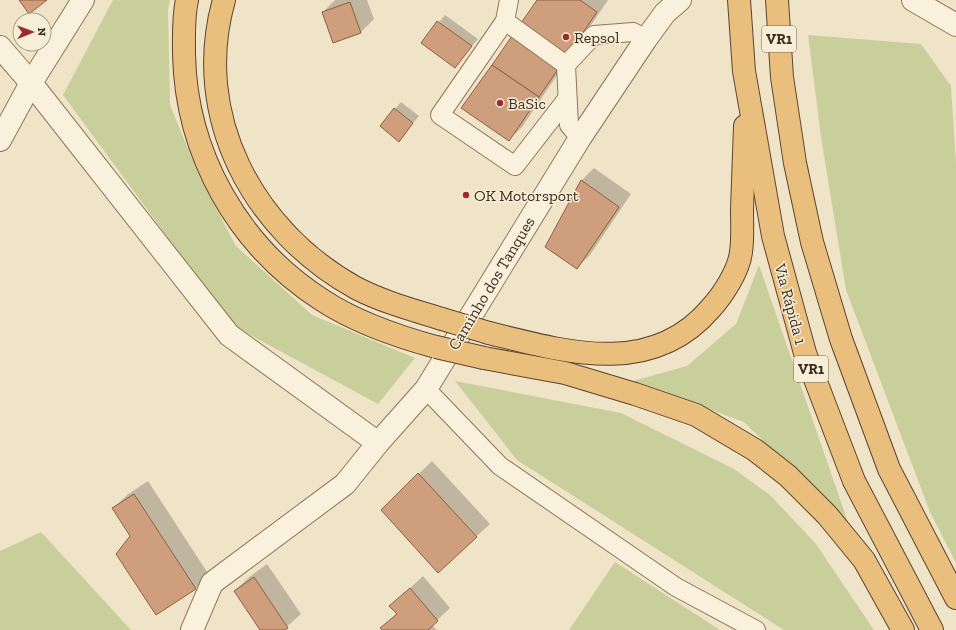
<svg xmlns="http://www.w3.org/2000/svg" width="956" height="630" viewBox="0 0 956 630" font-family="'Zilla Slab',serif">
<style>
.green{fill:#c9cf9b}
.shadow{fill:#0003}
.building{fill:#cf9f7d;stroke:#8d5f41}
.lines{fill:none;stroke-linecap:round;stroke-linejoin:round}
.service-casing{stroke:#8d765c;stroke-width:20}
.minor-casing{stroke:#8d765c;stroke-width:24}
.tertiary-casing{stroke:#8d765c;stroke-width:24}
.trunk-casing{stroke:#5b4430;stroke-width:24}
.service{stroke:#faf1dc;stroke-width:18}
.minor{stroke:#faf1dc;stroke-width:22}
.tertiary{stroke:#faf1dc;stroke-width:22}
.trunk{stroke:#eabe7c;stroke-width:22}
.trunk-bridge-casing{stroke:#5b4430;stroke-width:24;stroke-linecap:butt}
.trunk-bridge{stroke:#eabe7c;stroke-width:22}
.poi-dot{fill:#9e2a2b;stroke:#f7eed8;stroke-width:1.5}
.labels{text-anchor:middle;stroke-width:3;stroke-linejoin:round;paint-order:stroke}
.shield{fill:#f7eed8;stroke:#756857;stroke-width:1}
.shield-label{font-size:15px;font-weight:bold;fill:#3d2e20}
.poi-label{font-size:16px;fill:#3d2e20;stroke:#f7eed8;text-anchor:start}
.street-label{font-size:16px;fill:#3d2e20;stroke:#f7eed8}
</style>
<rect width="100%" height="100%" fill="#f0e4c8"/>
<g class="green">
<path d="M113,0H170L168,10L170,105L200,178L236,246L312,315L415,358L378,404L232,325L63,95Z"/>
<path d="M808,35L921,44L951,86L956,164V563L930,512L846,290L821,137Z"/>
<path d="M759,265L849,525L744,422L633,381L687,366L736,324Z"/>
<path d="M455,381L621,413L734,469L770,495L816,544L874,630H784L517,460Z"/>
<path d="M41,532L131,630H0V551Z"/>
<path d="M615,562L720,630H569Z"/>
</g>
<g class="shadow">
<path d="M335,0H367L374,19L361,32L323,12Z"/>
<path d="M538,0H608L522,127L509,140Z"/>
<path d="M445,15L478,39L455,67L423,43Z"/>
<path d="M401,102L419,116L399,140L395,109Z"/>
<path d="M594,168L631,194L590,255L577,268L581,181Z"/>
<path d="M432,461L490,524L438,571L382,510Z"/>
<path d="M148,481L209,575L196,588L156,614L132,536L114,508L127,495Z"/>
<path d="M267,564L301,614L283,630H261L235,591L248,578Z"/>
<path d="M423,576L450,608L432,625L437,630H383L382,628L397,613L391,606Z"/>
</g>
<g class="building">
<path d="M19,0H47L29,14Z"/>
<path d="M537,0H580L597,12L539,97L492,65Z"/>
<path d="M350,2L361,33L333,43L322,12Z"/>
<path d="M437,21L472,46L455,68L421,43Z"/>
<path d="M492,65L539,97L509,141L461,108Z"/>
<path d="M394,108L413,123L399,142L380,126Z"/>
<path d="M581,180L619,207L577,269L545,247Z"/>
<path d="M418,473L477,537L438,573L381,510Z"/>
<path d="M134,494L196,589L156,615L116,554L130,536L112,508Z"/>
<path d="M254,577L288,628L285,630H260L234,591Z"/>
<path d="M410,588L438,621L428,630H382L380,628L397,614L389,606Z"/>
</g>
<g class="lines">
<defs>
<g id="service">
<path d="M509,0L505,21L566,65L594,35L633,32L646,39"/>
<path d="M505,21L440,115L515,166L566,100"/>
<path d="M566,65L569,125L580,138"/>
<path d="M426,389L500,466L676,587L756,630"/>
</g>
<g id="minor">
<path d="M0,47L31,83L229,335L378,443"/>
<path d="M0,140L31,83L83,0"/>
<path d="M192,630L212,583L345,484L378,443L426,389L580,138L646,39L665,13L680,0"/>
</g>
<path id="tertiary" d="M913,0L956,25"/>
<g id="trunk">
<path d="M187,0C183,18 184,35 184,54C186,154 238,246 322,300C354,321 399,337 436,347"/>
<path d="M224,0C191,116 253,231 356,288C383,302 413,310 442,319"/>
<path d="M739,0L744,71L773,236L805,353L854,481L932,630"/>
<path d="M777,0L782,77L795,163L812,242L841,339L889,469L956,598"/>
<path d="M489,333C566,352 652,378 711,308C723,295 739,270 741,252C743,239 742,224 742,210C743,182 744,154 745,126"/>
<path d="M484,358L565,373L635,394L696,415L755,450L788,476L827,515L864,560L903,630"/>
</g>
</defs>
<use href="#service" class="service-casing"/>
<use href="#minor" class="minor-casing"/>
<use href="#tertiary" class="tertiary-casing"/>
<use href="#trunk" class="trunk-casing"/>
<use href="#service" class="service"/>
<use href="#minor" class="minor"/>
<use href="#tertiary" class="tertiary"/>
<use href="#trunk" class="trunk"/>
<defs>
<g id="trunk-bridge">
<path d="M442,319L489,333"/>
<path d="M436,347L484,358"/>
</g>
</defs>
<use href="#trunk-bridge" class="trunk-bridge-casing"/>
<use href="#trunk-bridge" class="trunk-bridge"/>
</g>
<g class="poi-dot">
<circle cx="566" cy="37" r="4"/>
<circle cx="500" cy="103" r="4"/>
<circle cx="466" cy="195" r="4"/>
</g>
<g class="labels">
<g class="shield">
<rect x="762" y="26" width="34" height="26" rx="3"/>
<rect x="794" y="356" width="34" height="26" rx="3"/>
</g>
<g class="shield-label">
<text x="779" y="44">VR1</text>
<text x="811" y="374">VR1</text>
</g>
<g class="poi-label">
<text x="574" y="43">Repsol</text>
<text x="508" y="109">BaSic</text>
<text x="474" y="201">OK Motorsport</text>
</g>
<g class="street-label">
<text transform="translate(491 283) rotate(-59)" y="6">Caminho dos Tanques</text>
<text transform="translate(791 304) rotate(75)" y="6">Via Rápida 1</text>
</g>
</g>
<g transform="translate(32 32) rotate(89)"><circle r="19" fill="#f7eed8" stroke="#ada18e"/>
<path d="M0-3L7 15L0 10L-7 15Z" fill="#9e2a2b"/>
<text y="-6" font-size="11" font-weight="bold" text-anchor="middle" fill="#3d2e20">N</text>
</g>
</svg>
